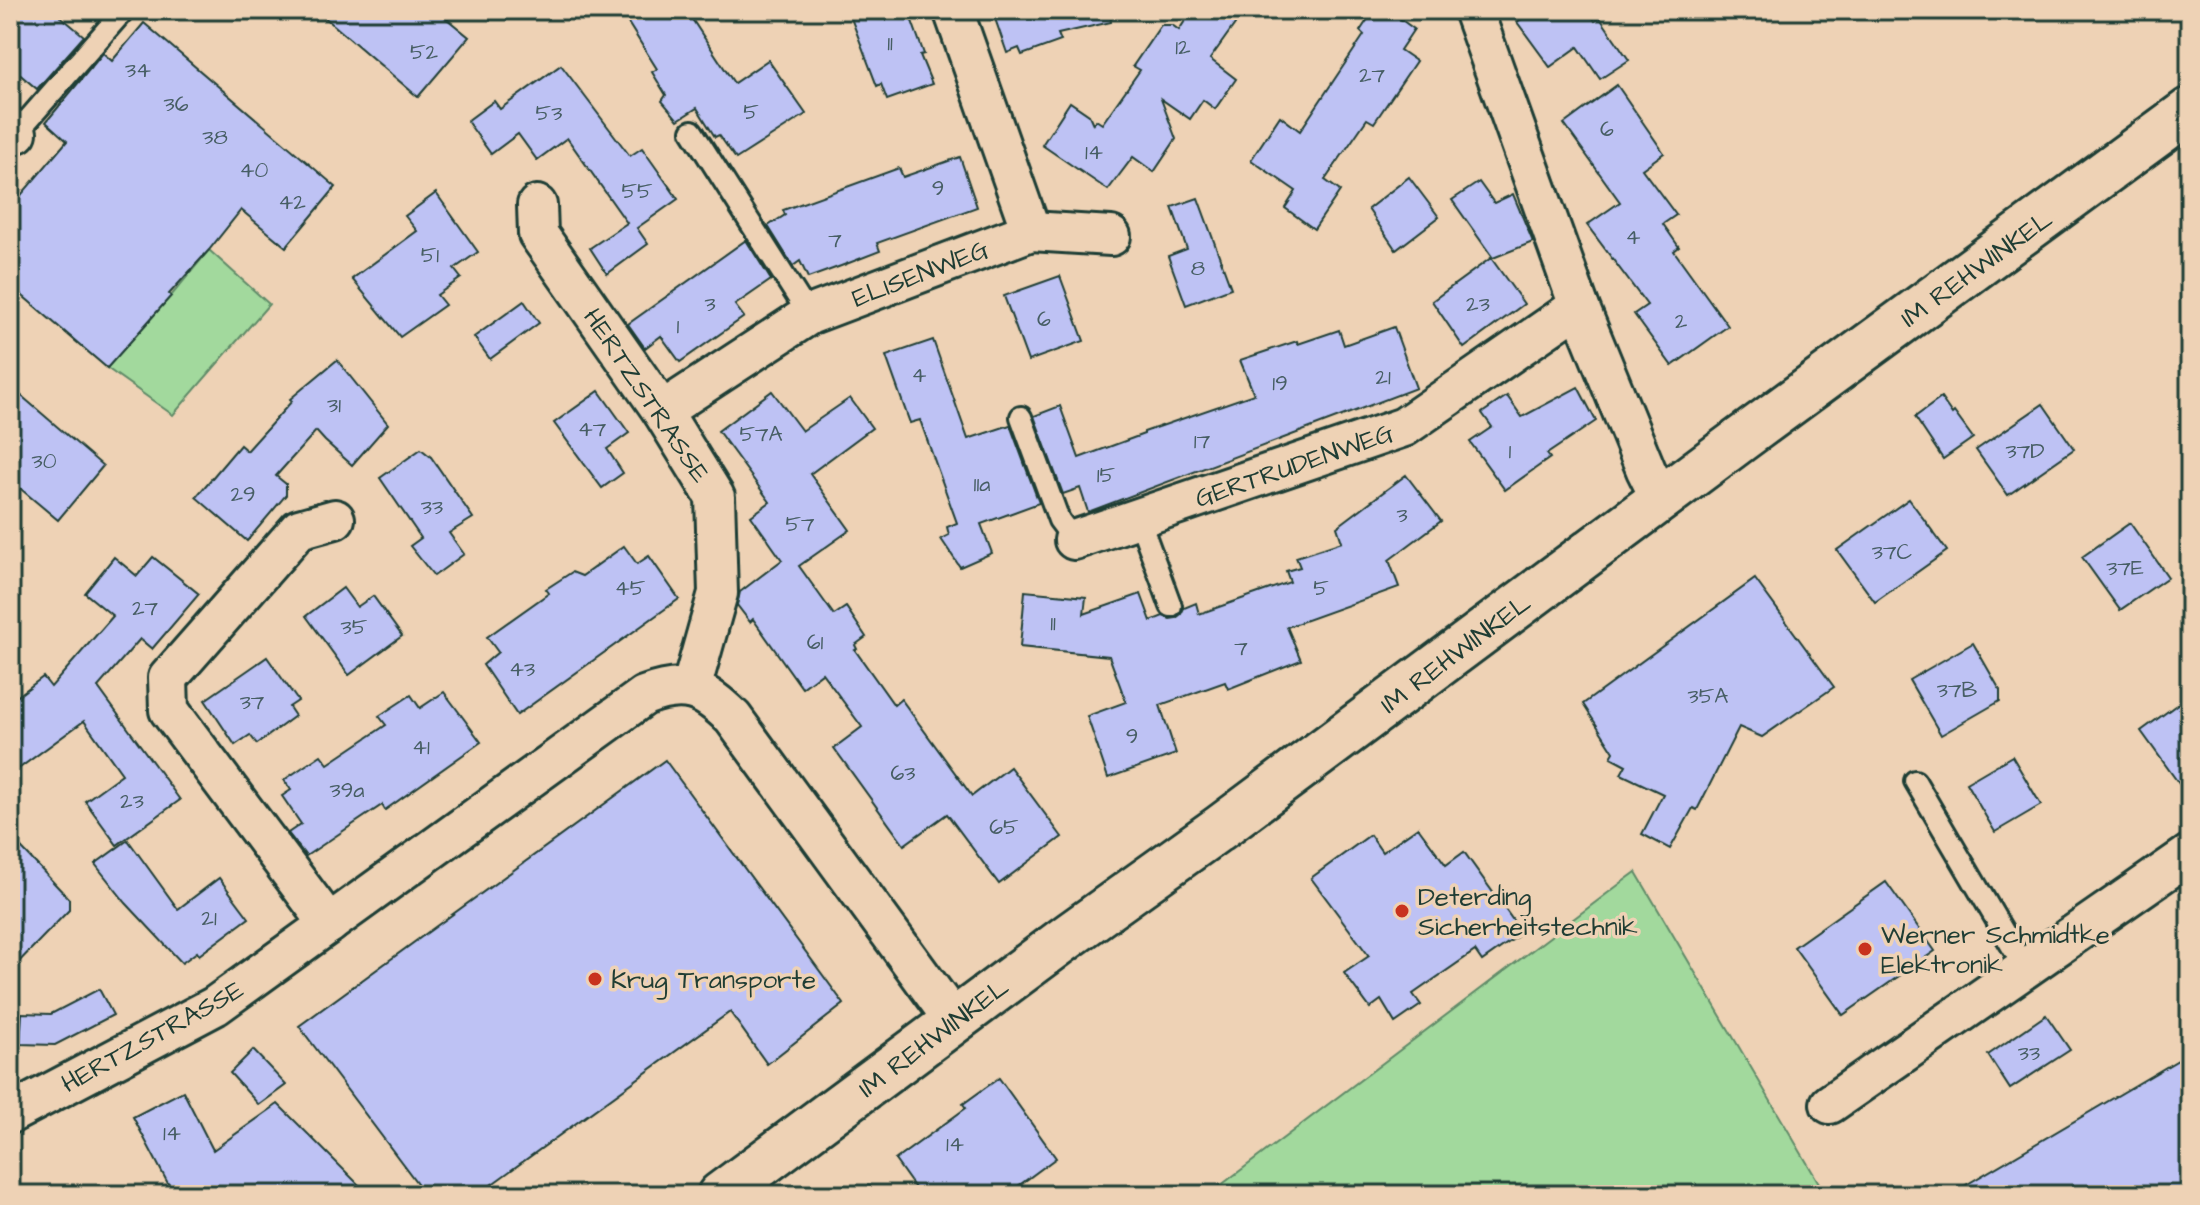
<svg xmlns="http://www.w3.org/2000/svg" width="2200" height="1205" viewBox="0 0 2200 1205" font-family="'Architects Daughter',sans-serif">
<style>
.green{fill:#a2d99d;stroke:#608b68;stroke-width:2}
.building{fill:#bec2f4;stroke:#1f3d34;stroke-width:2}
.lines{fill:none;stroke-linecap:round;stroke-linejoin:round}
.service-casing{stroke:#1f3d34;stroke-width:26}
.minor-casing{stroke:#1f3d34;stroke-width:44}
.tertiary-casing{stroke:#1f3d34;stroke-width:50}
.service{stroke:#eed2b5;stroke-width:20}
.minor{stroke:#eed2b5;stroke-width:38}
.tertiary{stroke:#eed2b5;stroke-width:44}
.poi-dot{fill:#c8321e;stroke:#eed2b5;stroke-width:3}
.labels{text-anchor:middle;stroke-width:7;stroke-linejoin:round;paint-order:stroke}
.number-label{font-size:22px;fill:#475e64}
.street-label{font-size:26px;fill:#1f3d34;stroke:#eed2b5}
.poi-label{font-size:26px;fill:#1f3d34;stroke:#eed2b5;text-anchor:start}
</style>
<rect width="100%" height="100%" fill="#eed2b5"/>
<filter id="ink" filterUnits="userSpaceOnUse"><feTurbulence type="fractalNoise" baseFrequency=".0125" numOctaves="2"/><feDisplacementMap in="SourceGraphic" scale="16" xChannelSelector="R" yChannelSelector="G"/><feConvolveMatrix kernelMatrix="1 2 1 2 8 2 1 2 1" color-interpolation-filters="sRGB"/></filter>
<g filter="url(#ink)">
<g class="green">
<path d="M209,250L269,304L173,415L107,368L171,296Z"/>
<path d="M1636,872L1826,1195H1208L1625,880Z"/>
</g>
<g class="building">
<path d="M10,10H53L84,36L37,89L10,66Z"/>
<path d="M316,10H436L469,37L418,97Z"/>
<path d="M620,10H686L734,83L768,60L806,114L736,159L719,135L715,137L697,108L678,120L662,101L666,95L652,72L657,69Z"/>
<path d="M848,10H908L924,54L920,55L932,84L887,100L881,84L877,86Z"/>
<path d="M992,10H1110L1111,22L1058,34L1061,41L1022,55L1019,48L1007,53Z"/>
<path d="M1192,10H1245L1210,59L1236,79L1215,109L1203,100L1190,119L1161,99L1176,139L1154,172L1133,157L1108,190L1042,145L1070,102L1089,115L1093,124L1096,120L1102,124L1140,70L1133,66L1161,25H1172L1179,30Z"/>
<path d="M1374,10H1388L1414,29L1400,50L1416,61L1374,123L1367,119L1325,180L1340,191L1314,229L1285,208L1296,191L1251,160L1280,116L1300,131L1364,35L1360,31Z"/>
<path d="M1535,10H1587L1595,21L1600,18L1629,60L1600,79L1578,47L1550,67L1517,22Z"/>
<path d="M144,23L336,187L286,247L241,210L209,250L169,294L171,296L107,368L10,285V208L67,141L46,122L103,53L112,61Z"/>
<path d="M561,65L630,156L642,148L678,199L637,228L648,244L607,274L590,248L627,223L567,138L537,160L518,134L491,154L467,121L494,101L500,109Z"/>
<path d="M1617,85L1664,153L1642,169L1676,215L1663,224L1679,247L1674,251L1728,326L1672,366L1634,314L1647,305L1587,225L1620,202L1564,124Z"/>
<path d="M960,157L977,207L877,243L880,251L841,266L808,278L800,261L793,266L768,226L785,215L783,210L899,168L903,177Z"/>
<path d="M1409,177L1439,217L1396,250L1368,209Z"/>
<path d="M1479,182L1494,203L1513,194L1533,242L1493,258L1452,200Z"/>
<path d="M436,193L478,252L454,269L461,278L437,295L445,305L400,337L352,279L417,231L405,216Z"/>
<path d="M1198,198L1231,288L1186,305L1168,256L1187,249L1172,207Z"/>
<path d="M746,240L771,280L735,305L744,317L680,362L661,336L645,348L628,324Z"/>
<path d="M1491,258L1524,304L1464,348L1432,301Z"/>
<path d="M1060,276L1084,341L1028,361L1004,296Z"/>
<path d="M524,301L539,323L490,359L474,337Z"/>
<path d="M1394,327L1416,388L1088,512L1080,488L1063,494L1034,416L1060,406L1079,458L1144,434V432L1254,394L1240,360L1297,341L1298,344L1339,330L1344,345Z"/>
<path d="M933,340L968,439L1010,425L1039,503L981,524L992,553L960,567L941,539L949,535L947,527L957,523L920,420L910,423L886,356Z"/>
<path d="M337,360L388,424L352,465L325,441L316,431L276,476L286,484V495L247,541L196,497L240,445L247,451L292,401L290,399Z"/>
<path d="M10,386L103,466L58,520L10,480Z"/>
<path d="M1578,387L1596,421L1547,454L1550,458L1505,490L1470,442L1492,427L1482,413L1507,396L1522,417Z"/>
<path d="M599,391L629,433L607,449L623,473L602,488L554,423Z"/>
<path d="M772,391L802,431L850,398L872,428L810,474L850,530L799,566L834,615L846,607L866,637L855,645L857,649L855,650L894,705L901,699L972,796L1010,767L1062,837L999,884L947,814L904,845L834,748L862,727L822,673L802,688L753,619L750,622L737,605L740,592L782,560L751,516L770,502L718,431Z"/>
<path d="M1941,398L1952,414L1954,412L1973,438L1943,459L1915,417Z"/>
<path d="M2043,404L2074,449L2008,495L1976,450Z"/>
<path d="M421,449L431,457L473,518L449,533L464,554L434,576L410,546L421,538L380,478Z"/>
<path d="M1406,475L1441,521L1389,560L1399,587L1287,627L1301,660L1228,689L1225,682L1160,705L1176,754L1108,778L1087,716L1126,702L1109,656L1020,647L1025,591L1086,597L1084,614L1141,594L1151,621L1163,616L1170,619L1176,618L1181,614L1184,608L1196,603L1199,614L1290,582L1286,571L1300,567L1296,557L1342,542L1337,527Z"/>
<path d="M1909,499L1947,551L1875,602L1837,550Z"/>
<path d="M2130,523L2168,577L2120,610L2082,557Z"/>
<path d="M624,546L637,564L649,556L679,599L517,715L483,665L498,652L487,637L549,593L546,589L572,572L582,576Z"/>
<path d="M114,557L137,576L153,557L199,594L152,649L140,639L98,687L180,800L117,845L85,801L122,774L84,721L10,775V702L43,677L51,687L113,616L85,593Z"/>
<path d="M1755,579L1834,687L1762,737L1739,727L1697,810L1693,808L1670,849L1642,834L1663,794L1621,774L1626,765L1611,757L1614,752L1583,704Z"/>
<path d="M343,588L357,607L373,596L402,636L349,675L306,616Z"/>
<path d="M1973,643L2000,690V701L1941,735L1909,680Z"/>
<path d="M267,657L298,701L289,707L295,716L257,744L250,735L235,745L205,700Z"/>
<path d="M444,692L481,742L385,810L382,805L306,856L288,833L301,824L282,796L291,790L284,780L321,755L328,764L386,725L379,716L411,695L420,708Z"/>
<path d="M2190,695V799L2141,731Z"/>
<path d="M2012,756L2041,805L1995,832L1966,783Z"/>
<path d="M665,760L844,1004L767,1064L730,1012L477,1195H426L299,1026Z"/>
<path d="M1418,827L1446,865L1464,852L1522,933L1482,961L1475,951L1413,994L1421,1005L1395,1023L1381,1000L1370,1008L1344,973L1369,956L1311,878L1370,835L1382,852Z"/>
<path d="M10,836L69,899V910L10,971Z"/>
<path d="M128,840L178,909L219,878L249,918L199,955L197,952L182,963L126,903L95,864Z"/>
<path d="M1886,882L1935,951L1843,1015L1794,947Z"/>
<path d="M99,989L113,1015L55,1045L20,1044L22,1013L51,1014Z"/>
<path d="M2046,1015L2070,1050L2010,1089L1988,1055Z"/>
<path d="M253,1050L286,1085L259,1105L230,1073Z"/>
<path d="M2190,1053V1195H1949Z"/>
<path d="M999,1078L1056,1158L1006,1195H920L895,1160L966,1108L963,1104Z"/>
<path d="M183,1091L213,1150L278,1104L369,1195H174L133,1117Z"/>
</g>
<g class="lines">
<defs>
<g id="service">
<path d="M692,131L809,315"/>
<path d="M13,137L124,10"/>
<path d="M1021,417L1059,520L1074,540"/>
<path d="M1139,519L1171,606"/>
<path d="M1915,781L2024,967"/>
</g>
<g id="minor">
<path d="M1473,10L1579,306L1646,470L1661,500"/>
<path d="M10,127L17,133"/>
<path d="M537,205L538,234L662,411L715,497L718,593L691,689"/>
<path d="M1031,231L1111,236"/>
<path d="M662,411L809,315L1031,231L953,10"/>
<path d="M1074,540L1404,427L1579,306"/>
<path d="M329,924L169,710L168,678L299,529L335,519"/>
<path d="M1830,1104L2190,854"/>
<path d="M10,1114L215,1006L644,696C686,680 703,689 733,718L954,1021"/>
</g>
<path id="tertiary" d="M720,1195L1070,935L1221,827L1740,440L2190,110"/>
</defs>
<use href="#service" class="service-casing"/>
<use href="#minor" class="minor-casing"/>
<use href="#tertiary" class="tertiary-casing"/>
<use href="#service" class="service"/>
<use href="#minor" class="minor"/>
<use href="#tertiary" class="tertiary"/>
</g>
</g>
<g class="poi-dot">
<circle cx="1402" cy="911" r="8"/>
<circle cx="1865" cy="949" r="8"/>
<circle cx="595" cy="979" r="8"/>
</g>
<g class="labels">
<g class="number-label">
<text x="890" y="50">11</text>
<text x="1183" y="54">12</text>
<text x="424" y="59">52</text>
<text x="138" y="77">34</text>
<text x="1372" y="82">27</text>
<text x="176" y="111">36</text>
<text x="751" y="119">5</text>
<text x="549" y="120">53</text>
<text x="1607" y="136">6</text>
<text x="215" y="144">38</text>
<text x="1094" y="159">14</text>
<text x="254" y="177">40</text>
<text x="938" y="195">9</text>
<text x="637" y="198">55</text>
<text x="292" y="209">42</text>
<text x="1633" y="244">4</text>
<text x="835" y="247">7</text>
<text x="430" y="262">51</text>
<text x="1198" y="275">8</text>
<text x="710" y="311">3</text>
<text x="1478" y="311">23</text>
<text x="1044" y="326">6</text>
<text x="1681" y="328">2</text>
<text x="678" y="333">1</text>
<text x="919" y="382">4</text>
<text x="1383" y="384">21</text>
<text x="1280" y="390">19</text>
<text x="334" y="412">31</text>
<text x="592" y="436">47</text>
<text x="761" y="441">57A</text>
<text x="1202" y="448">17</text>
<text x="1510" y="458">1</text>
<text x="2025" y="458">37D</text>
<text x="44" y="468">30</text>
<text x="1106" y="482">15</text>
<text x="982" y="491">11a</text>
<text x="243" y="501">29</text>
<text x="432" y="514">33</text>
<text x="1402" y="522">3</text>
<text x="800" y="531">57</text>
<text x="1892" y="559">37C</text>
<text x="2125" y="575">37E</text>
<text x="630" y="595">45</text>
<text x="1321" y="595">5</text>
<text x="145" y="615">27</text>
<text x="1053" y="630">11</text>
<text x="354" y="634">35</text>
<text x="815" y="649">61</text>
<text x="1241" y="655">7</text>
<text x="522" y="676">43</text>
<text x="1957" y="697">37B</text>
<text x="1708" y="703">35A</text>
<text x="252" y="709">37</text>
<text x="1132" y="743">9</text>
<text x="421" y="754">41</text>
<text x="903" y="780">63</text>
<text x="347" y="797">39a</text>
<text x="132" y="808">23</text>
<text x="1004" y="834">65</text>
<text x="209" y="925">21</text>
<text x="2029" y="1060">33</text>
<text x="172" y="1140">14</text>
<text x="955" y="1151">14</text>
</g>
<g class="street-label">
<text transform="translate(1976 268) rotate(-36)" y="9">IM REHWINKEL</text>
<text transform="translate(920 273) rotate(-21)" y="9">ELISENWEG</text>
<text transform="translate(647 395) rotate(56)" y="9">HERTZSTRASSE</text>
<text transform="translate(1294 465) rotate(-19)" y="9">GERTRUDENWEG</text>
<text transform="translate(1455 653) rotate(-37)" y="9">IM REHWINKEL</text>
<text transform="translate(152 1036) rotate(-29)" y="9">HERTZSTRASSE</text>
<text transform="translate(933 1037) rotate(-37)" y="9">IM REHWINKEL</text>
</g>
<g class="poi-label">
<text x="1418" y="905">Deterding<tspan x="1418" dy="30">Sicherheitstechnik</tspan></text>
<text x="1881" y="943">Werner Schmidtke<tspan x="1881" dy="30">Elektronik</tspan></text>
<text x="611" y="988">Krug Transporte</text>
</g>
</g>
<rect width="2200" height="1205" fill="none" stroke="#eed2b5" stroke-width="40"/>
<rect x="20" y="20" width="2160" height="1165" fill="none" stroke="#1f3d34" stroke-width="3" filter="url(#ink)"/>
</svg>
